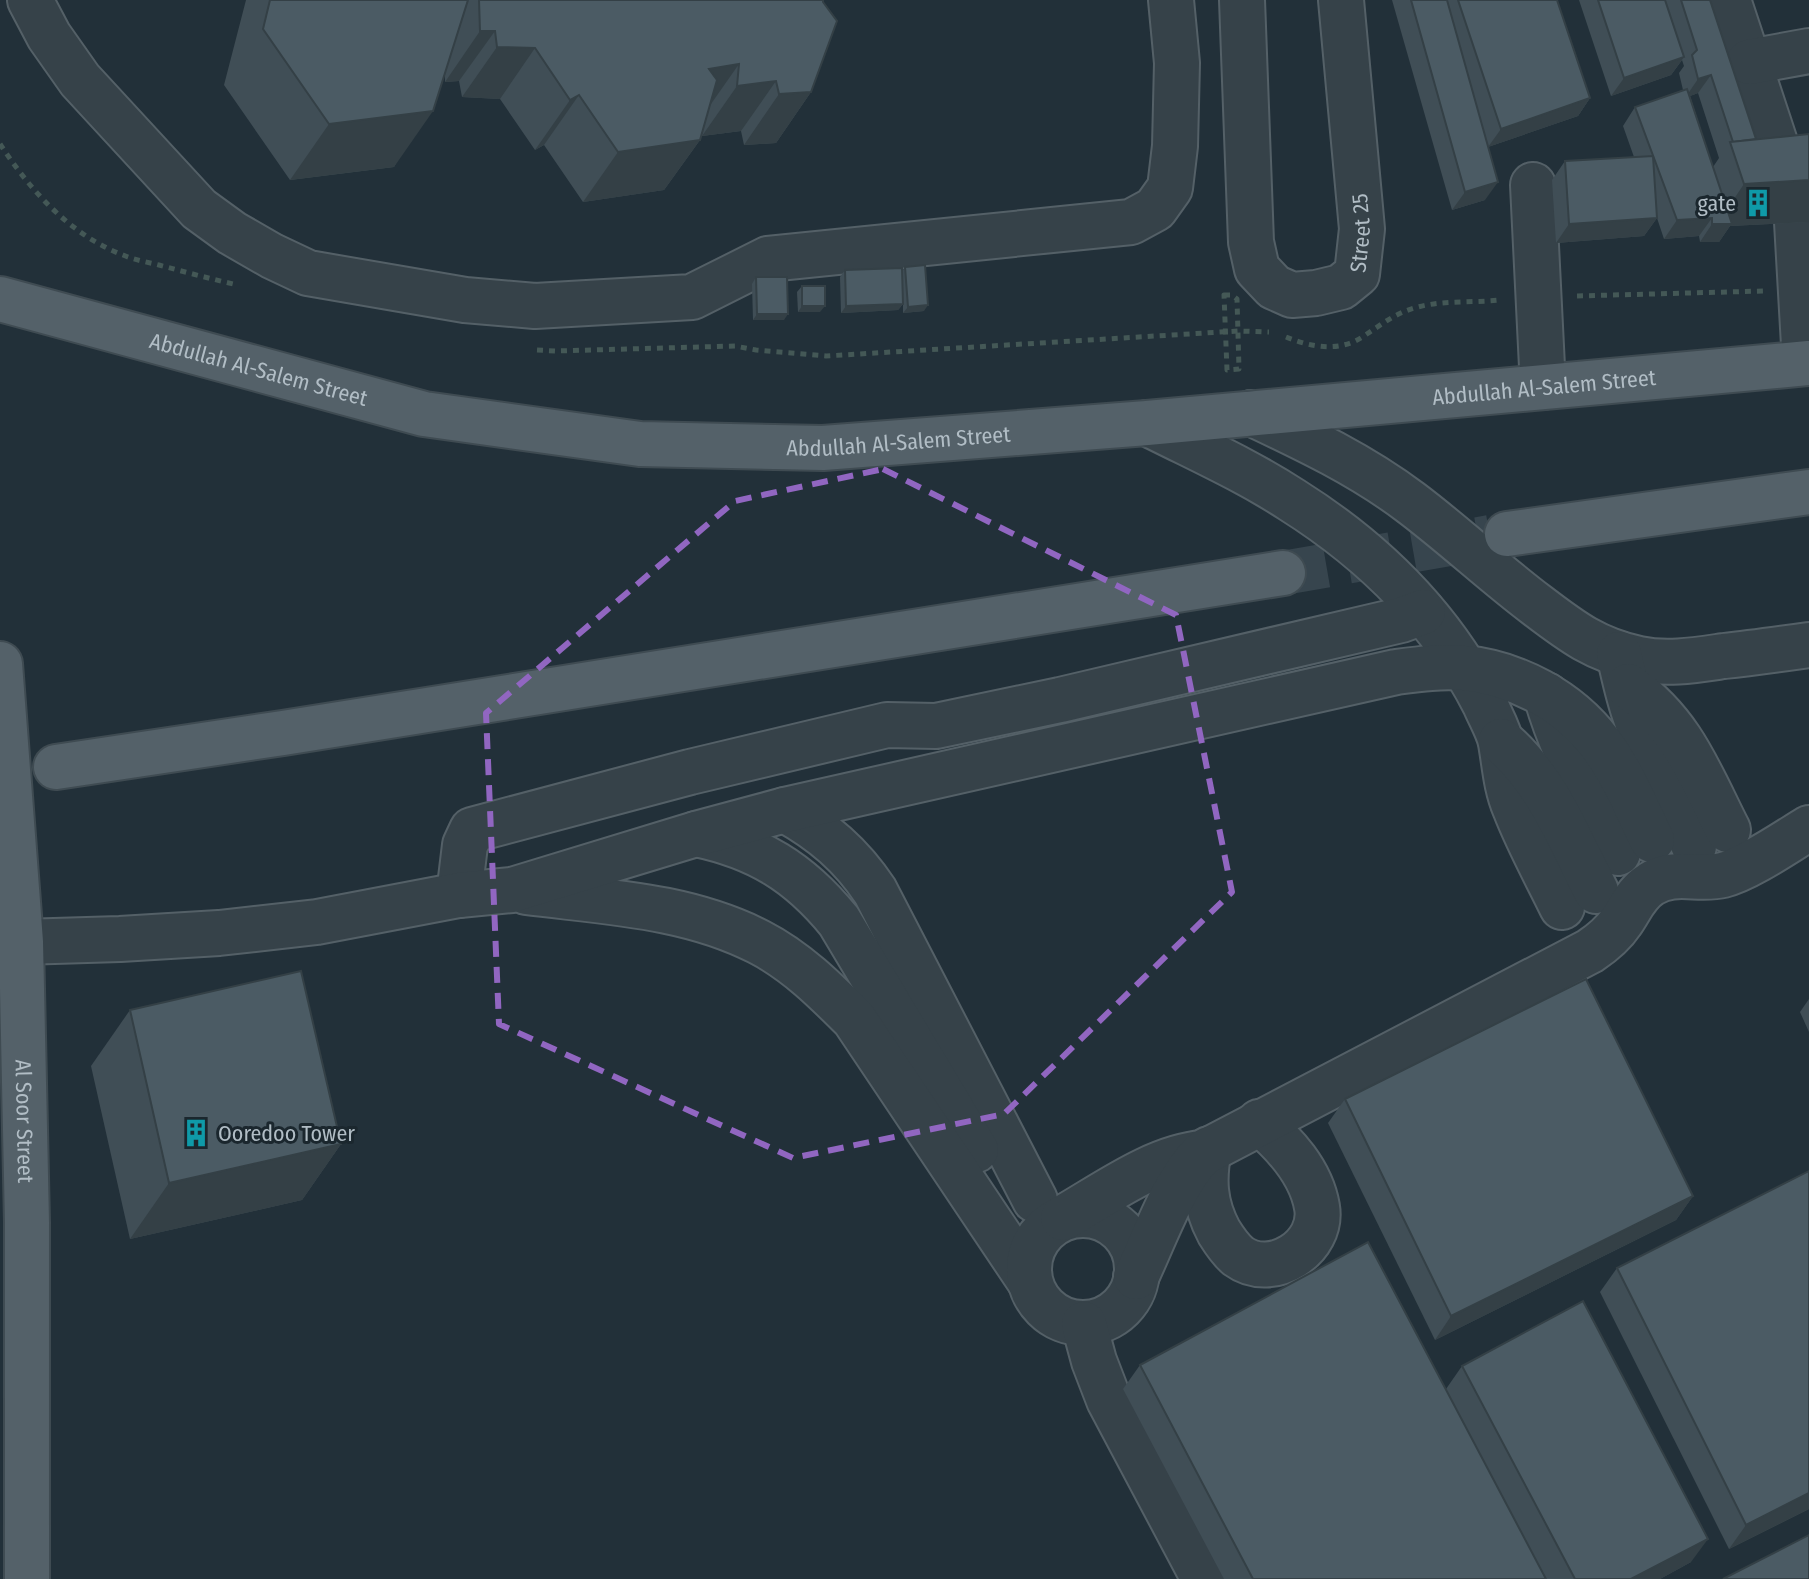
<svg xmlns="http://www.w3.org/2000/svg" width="1809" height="1579" viewBox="0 0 1809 1579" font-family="'Fira Sans Condensed',sans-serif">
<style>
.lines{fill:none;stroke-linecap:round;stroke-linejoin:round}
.major-tunnel{stroke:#37454e;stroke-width:44;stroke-dasharray:44 22;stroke-linecap:butt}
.minor-casing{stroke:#546067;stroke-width:48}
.major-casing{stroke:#3f4b52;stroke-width:48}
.path{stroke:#445856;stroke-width:5;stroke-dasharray:6 6;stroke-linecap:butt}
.minor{stroke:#364249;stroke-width:44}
.major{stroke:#546169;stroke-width:44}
.wall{fill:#404e56;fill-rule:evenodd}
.shaded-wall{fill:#344046}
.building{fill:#4b5b64;stroke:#344046;stroke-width:2}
.marked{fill:none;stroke:#9166c1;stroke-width:6;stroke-dasharray:16 10;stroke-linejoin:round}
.labels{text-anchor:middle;stroke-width:6;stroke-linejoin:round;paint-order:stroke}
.poi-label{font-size:22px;fill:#b1bdc5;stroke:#1b272e;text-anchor:end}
.street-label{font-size:22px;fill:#b1bdc5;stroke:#1b272e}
</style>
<rect width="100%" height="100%" fill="#223039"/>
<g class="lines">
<path class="major-tunnel" d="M1283,573L1490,537"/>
<defs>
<g id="minor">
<path d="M30,0L49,36L80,80L199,209L232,233L272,256L308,273L465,300L535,306L692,297L768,259L1131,222L1155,209L1170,188L1175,146L1177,63L1171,0"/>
<path id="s1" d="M1242,0L1251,242L1257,269L1274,287L1292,295L1316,293L1341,287L1357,274L1362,229L1341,0"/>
<path d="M1728,0L1786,176"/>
<path d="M1749,62L1809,51"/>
<path d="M1533,185L1543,387"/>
<path d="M1797,222L1805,363"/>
<path d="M1251,413C1306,439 1361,465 1410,502C1454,535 1494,573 1538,606C1572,632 1596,650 1639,659C1667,665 1696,660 1724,656C1753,653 1781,649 1809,645"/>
<path d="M1147,423C1196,448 1246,470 1292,500C1373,551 1441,618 1485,704C1490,716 1499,731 1501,743C1505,766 1506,787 1515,808C1528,842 1546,874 1562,907"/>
<path d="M1619,654C1624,675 1628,695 1635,715C1650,761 1673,803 1694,846"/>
<path d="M1628,686C1682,724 1699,773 1728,830"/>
<path d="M1546,695C1562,752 1590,801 1618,853"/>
<path d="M1501,741C1547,780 1569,838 1596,891"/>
<path d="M785,810C823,831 851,855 875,891L1035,1200"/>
<path d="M696,834C758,847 799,872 839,921L976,1150"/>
<path d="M526,892C605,902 687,905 759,942C796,961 825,990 854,1019L1029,1280"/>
<path d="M459,895L465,845L472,830L690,772L887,725L936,726L1060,700L1401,620L1423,612"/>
<path d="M21,942L120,939L219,933L317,922L459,895L512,890L696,834L785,810L1396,672C1419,669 1441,666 1464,668C1516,673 1568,701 1600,743C1622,772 1636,807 1652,840"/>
<path d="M1209,1149C1203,1179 1204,1204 1219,1232C1224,1240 1231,1250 1238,1256C1272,1281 1324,1247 1317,1207C1311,1172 1285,1144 1259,1122"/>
<circle cx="1083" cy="1269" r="54"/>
<path d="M1063,1218C1105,1194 1155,1157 1203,1153"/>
<path d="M1136,1277C1154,1239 1174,1181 1203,1153L1590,951C1602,943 1613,934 1621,922C1631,908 1636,893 1651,884C1674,869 1698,881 1723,875C1747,869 1786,842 1809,828"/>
<path d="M1084,1324L1094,1361L1109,1400L1204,1579"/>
</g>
<g id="major">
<path id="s2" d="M0,299L424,414L640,444L823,448L1147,423L1809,363"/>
<path d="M1507,534L1809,492"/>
<path id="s3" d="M0,664L21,942L27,1223V1579"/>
<path d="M56,767L283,733L1283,573"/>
</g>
</defs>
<use href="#minor" class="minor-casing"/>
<use href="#major" class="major-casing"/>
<g class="path">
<path d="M0,144C30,190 70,235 123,255C134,260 147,262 159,265C185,272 211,279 238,285"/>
<path d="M1224,295H1232L1237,299L1239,369L1227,370Z"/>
<path d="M1577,296L1763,291"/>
<path d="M1286,337C1311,347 1339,353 1364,336C1382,324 1397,312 1418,307C1444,300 1473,303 1500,300"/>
<path d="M537,350L556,351L735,346L756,350L826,356L1238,331L1269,332"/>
</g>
<use href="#minor" class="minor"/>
<use href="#major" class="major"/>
</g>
<g class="wall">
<path d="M246,0H823L811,92L776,143L744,145L741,131L702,136V132L700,140L664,190L583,202L544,145L535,150L500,99L462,97L459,81L445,82V74L394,167L290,180L224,85Z"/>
<path d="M1392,0H1557L1590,98L1578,116L1488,147L1485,200L1452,210Z"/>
<path d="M1579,0H1710L1756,139L1809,134V222L1730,226L1719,242H1700L1699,236L1664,239L1657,218L1644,236L1556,243L1552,180L1565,161L1634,157L1623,126L1635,107L1683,90L1679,73L1684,66L1682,60L1671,75L1611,96ZM1698,93L1719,158L1713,167L1690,96Z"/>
<path d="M905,267L924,311L903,313V304L898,310L841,313L840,277L845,270L902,272Z"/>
<path d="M756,277L784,320H753L752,284Z"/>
<path d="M802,286L820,312H798L797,292Z"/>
<path d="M1809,999V1032L1800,1012Z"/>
<path d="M130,1010L341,1144L302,1200L130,1239L91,1066Z"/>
<path d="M1345,1099L1693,1196L1676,1220L1435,1340L1328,1123Z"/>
<path d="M1617,1268L1809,1509L1729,1549L1600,1292Z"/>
<path d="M1140,1365L1446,1389L1462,1366L1691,1562L1660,1579H1224L1123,1389Z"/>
</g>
<g class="shaded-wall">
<path d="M480,31H495L459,81L445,82Z"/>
<path d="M497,47L535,48L500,99L462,97Z"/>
<path d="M1684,57L1671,75L1611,96L1624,78Z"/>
<path d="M739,64L704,114L709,69Z"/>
<path d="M1711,75L1698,93L1685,98L1698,79Z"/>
<path d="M776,81L741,131L702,136L737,86Z"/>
<path d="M811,92L776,143L744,145L779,94Z"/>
<path d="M579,95L544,145L535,150L570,100Z"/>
<path d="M1590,98L1578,116L1488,147L1501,129Z"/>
<path d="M433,111L394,167L290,180L329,124Z"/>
<path d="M700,140L664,190L583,202L618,152Z"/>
<path d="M1809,180V222L1730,226L1719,242H1700L1712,224H1717L1744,184Z"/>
<path d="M1498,182L1485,200L1452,210L1465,192Z"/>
<path d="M1657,218L1644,236L1556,243L1569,224Z"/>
<path d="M1712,218L1699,236L1664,239L1677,220Z"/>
<path d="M903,304L898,310L841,313L846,306Z"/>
<path d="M928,305L924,311L903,313L908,307Z"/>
<path d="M802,306H825L820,312H798Z"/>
<path d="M757,314H788L784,320H753Z"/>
<path d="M341,1144L302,1200L130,1239L169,1183Z"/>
<path d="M1693,1196L1676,1220L1435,1340L1451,1316Z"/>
<path d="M1809,1493V1509L1729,1549L1746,1525Z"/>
<path d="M1708,1539L1691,1562L1660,1579H1631Z"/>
</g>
<g class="building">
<path d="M270,0H468L433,111L329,124L263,29Z"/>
<path d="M479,0H823V2L837,21L811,92L779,94L776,81L737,86L739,64L709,69L717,80L700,140L618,152L579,95L570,100L535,48L497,47L495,31H480Z"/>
<path d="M1411,0H1447L1498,182L1465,192Z"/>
<path d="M1458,0H1557L1590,98L1501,129Z"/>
<path d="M1598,0H1665L1684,57L1624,78Z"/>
<path d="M1681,0H1710L1756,139L1733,142L1711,75L1698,79L1692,55L1697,50Z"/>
<path d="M1687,89L1732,224H1712V218L1677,220L1635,107Z"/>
<path d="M1809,134V180L1744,184L1730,142Z"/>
<path d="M1653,156L1657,218L1569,224L1565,161Z"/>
<path d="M925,265L928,305L908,307L905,267Z"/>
<path d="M902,268L903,304L846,306L845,270Z"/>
<path d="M756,277H787L788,314H757Z"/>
<rect x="802" y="286" width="23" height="20"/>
<path d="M301,971L341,1144L169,1183L130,1010Z"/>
<path d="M1586,979L1693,1196L1451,1316L1345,1099Z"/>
<path d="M1809,1171V1493L1746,1525L1617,1268Z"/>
<path d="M1368,1242L1546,1579H1253L1140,1365Z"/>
<path d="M1583,1301L1708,1539L1631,1579H1575L1462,1366Z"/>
<path d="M1809,1535V1579H1723Z"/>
</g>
<path class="marked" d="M883,469L1176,615L1232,892L1004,1114L793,1158L499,1024L486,713L735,501Z"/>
<defs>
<symbol id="building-bare" viewBox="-9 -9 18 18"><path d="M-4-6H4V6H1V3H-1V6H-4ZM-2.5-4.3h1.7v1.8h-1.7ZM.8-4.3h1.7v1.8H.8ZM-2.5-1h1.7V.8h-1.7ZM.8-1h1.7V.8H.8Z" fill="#0f9aa8" stroke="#1b272e" stroke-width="2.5" paint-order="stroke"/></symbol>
</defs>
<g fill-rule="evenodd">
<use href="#building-bare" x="1738" y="183" width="40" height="40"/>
<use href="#building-bare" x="176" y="1113" width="40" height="40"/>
</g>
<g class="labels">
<g class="poi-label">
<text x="1736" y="211">gate</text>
<text x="218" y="1141" text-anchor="start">Ooredoo Tower</text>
</g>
<g class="street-label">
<text dy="8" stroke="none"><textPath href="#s1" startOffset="426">Street 25</textPath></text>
<text dy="8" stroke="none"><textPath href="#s2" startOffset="268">Abdullah Al-Salem Street</textPath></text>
<text dy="8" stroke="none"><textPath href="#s2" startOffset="1564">Abdullah Al-Salem Street</textPath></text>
<text dy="8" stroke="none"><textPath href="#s2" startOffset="916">Abdullah Al-Salem Street</textPath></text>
<text dy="8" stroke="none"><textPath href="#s3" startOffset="458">Al Soor Street</textPath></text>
</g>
</g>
</svg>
